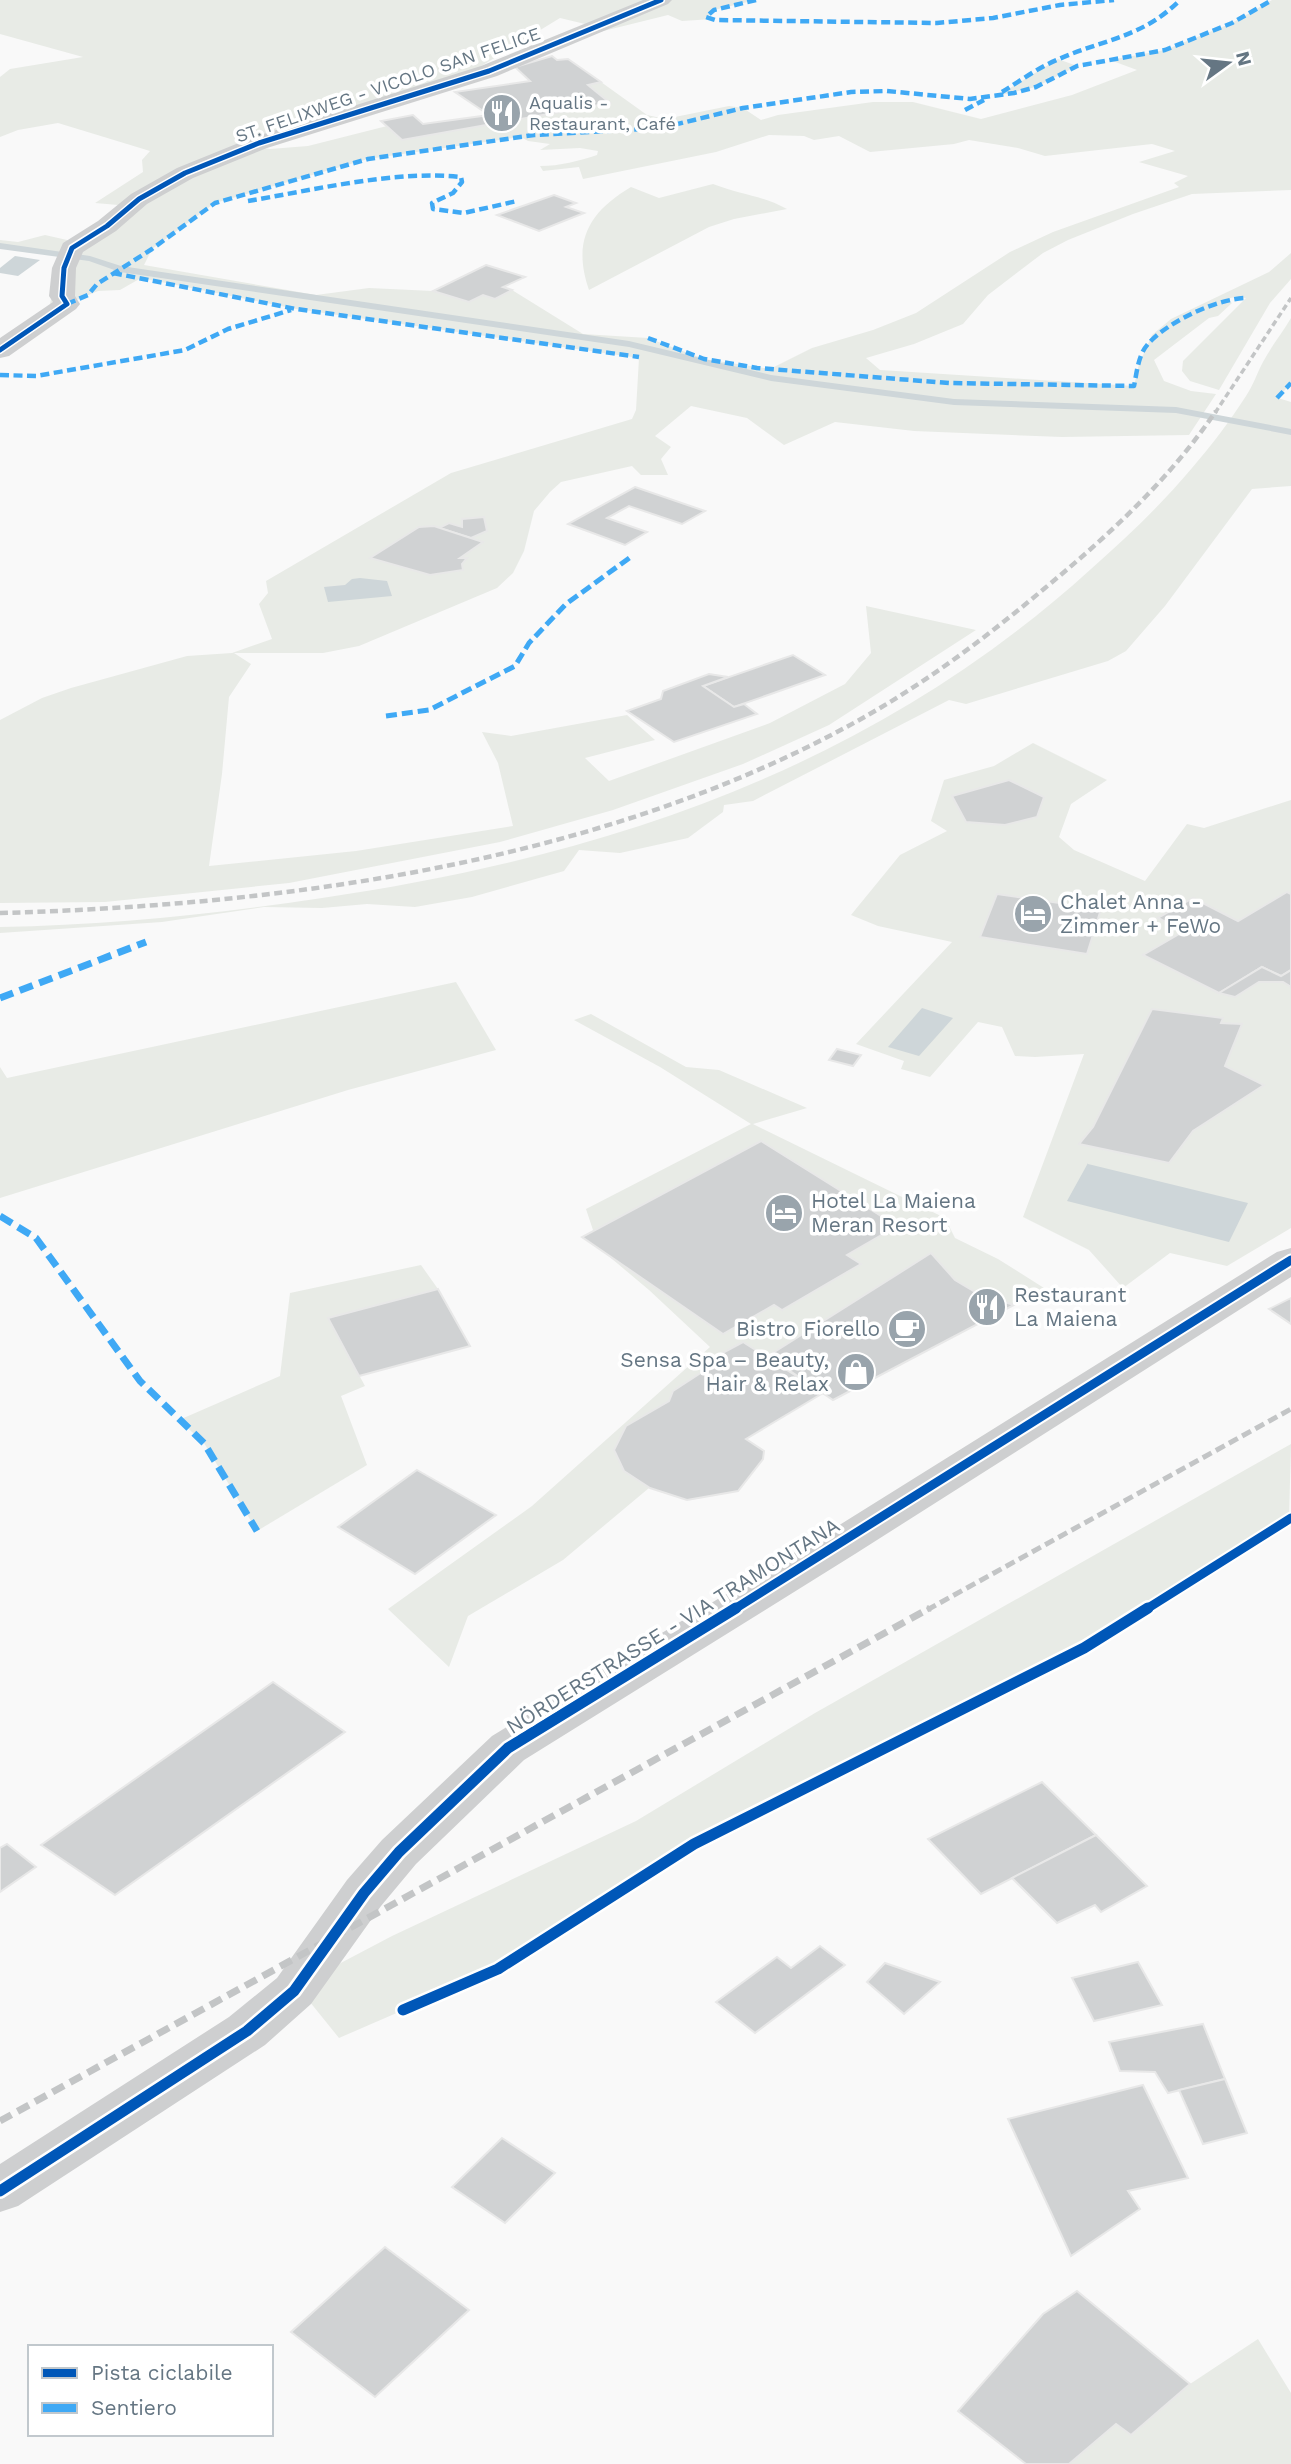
<svg xmlns="http://www.w3.org/2000/svg" width="1291" height="2464" viewBox="0 0 1291 2464" font-family="'Work Sans',sans-serif">
<style>
.green{fill:#e8ebe6;fill-rule:evenodd}
.water{fill:#ced6d9}
.lines{fill:none;stroke-linecap:round;stroke-linejoin:round}
.stream{fill:#ced6d9;fill-rule:evenodd}
.building{fill:#d0d2d3;stroke:#e8e8e8;stroke-width:2}
.street{fill:#cecfd0;fill-rule:evenodd}
.rail-far3{stroke:#c3c5c6;stroke-width:3.5;stroke-dasharray:6 3.5;stroke-linecap:butt}
.rail-far2{stroke:#c3c5c6;stroke-width:4.5;stroke-dasharray:8 4.5;stroke-linecap:butt}
.rail-far1{stroke:#c3c5c6;stroke-width:5;stroke-dasharray:10 5;stroke-linecap:butt}
.rail{stroke:#c3c5c6;stroke-width:7;stroke-dasharray:13 7;stroke-linecap:butt}
.quiet-far2{stroke:#3fa9f5;stroke-width:4.5;stroke-dasharray:9 4.5;stroke-linecap:butt}
.quiet-far1{stroke:#3fa9f5;stroke-width:5;stroke-dasharray:11 5;stroke-linecap:butt}
.quiet{stroke:#3fa9f5;stroke-width:7;stroke-dasharray:14 7;stroke-linecap:butt}
.cycleway-far2-casing{stroke:#fff;stroke-width:8}
.cycleway-far1-casing{stroke:#fff;stroke-width:13}
.cycleway-casing{stroke:#fff;stroke-width:16}
.cycleway-far2{stroke:#0057b8;stroke-width:5}
.cycleway-far1{stroke:#0057b8;stroke-width:9}
.cycleway{stroke:#0057b8;stroke-width:11}
.labels{text-anchor:middle;stroke-width:7;stroke-linejoin:round;paint-order:stroke}
.far-street-label{font-size:18px;fill:#657683;stroke:#fff}
.far-poi-label{font-size:18px;fill:#657683;stroke:#fff;text-anchor:start}
.poi-label{font-size:21px;fill:#657683;stroke:#fff;text-anchor:start}
.street-label{font-size:21px;fill:#657683;stroke:#fff}
</style>
<rect width="100%" height="100%" fill="#f9f9f9"/>
<g class="green">
<path d="M0,0H650L585,24L560,18L478,68L183,166L252,146L270,149L308,146L387,126L402,140L609,103L588,85L601,82L647,115L665,119L729,106L743,108L761,120L778,115L873,102H913L981,119L1072,95L1137,70L1110,60L1165,50L1232,23L1272,0H1291V190L1192,194L1133,214L1068,240L1043,253L988,295L963,324L914,344L866,358L880,370L1134,386L1139,364L1152,335L1171,319L1269,272L1291,253V279L1270,303L1219,390L1190,381L1182,371L1183,361L1246,298L1235,297L1226,299L1232,303L1218,316L1209,318L1154,360L1164,381L1191,391L1216,394L1189,435L1062,437L914,431L835,422L784,445L747,418L691,406L655,436L671,447L661,459L668,475H641L632,466L561,482L550,492L534,511L524,551L513,573L497,588L359,646L323,653H234L251,664L229,697L222,774L209,866L356,851L513,826L498,763L482,732L511,736L627,715L655,740L585,758L609,781L770,723L845,684L871,653L866,606L976,630L829,725L743,764L613,810L500,842L289,883L105,902L0,903V720L42,698L71,688L187,656L232,653L272,639L259,604L268,593L266,581L451,473L632,419L636,410L639,358L296,309L141,278L120,290L98,291L67,304H50L60,256L0,248V240L18,242L45,235L67,240L72,248L130,206L95,203L143,172L142,160L150,151L58,123L18,130L0,137V77L10,69L83,57L0,34ZM769,135L804,136L814,140L839,136L870,152L954,144L969,140L1018,148L1045,156L1152,144L1175,151L1139,162L1188,176L1174,183L1179,187L1053,232L1010,252L916,313L873,330L812,348L770,369L704,359L648,338L583,334L512,290L495,299L483,295L469,302L433,291L369,288L316,295L144,265L152,249L215,203L368,159L521,137L528,141L550,144L540,150L580,148L598,151L597,155C579,161 560,166 540,166L543,171L579,167L583,179L716,152Z"/>
<path d="M661,0H756L714,10L707,17L713,19L682,21L668,15L567,40Z"/>
<path d="M1058,59L1077,66L1036,87L997,96Z"/>
<path d="M713,184C741,195 761,195 787,209L734,219L709,227L589,290C572,241 589,212 631,187L659,198Z"/>
<path d="M1291,318V383L1278,398L1291,402V486L1252,489L1165,606L1126,651L1108,661L966,704L949,700L753,801L724,805L723,812L688,838L620,853L579,850L564,871L472,897L415,907L367,904L322,908L264,907L162,922L0,933V927C108,925 215,914 322,898C609,856 873,767 1091,569C1127,537 1161,505 1192,468C1211,446 1230,421 1246,396C1253,386 1257,373 1263,362C1271,347 1282,333 1291,318Z"/>
<path d="M1033,743L1107,780L1071,804L1059,837L1074,850L1145,881L1187,824L1204,828L1291,800V1228L1227,1266L1170,1253L1123,1288L1089,1250L1023,1217L1084,1054L1035,1057L1015,1056L1002,1027L978,1022L930,1077L901,1069L904,1061L856,1044L952,942L878,926L851,915L900,855L947,831L931,821L944,780L994,766Z"/>
<path d="M456,982L496,1050L348,1090L0,1198V1067L7,1078Z"/>
<path d="M591,1014L686,1067L719,1070L807,1108L753,1124L945,1218L955,1238L998,1259L1044,1288L833,1400L822,1393L746,1439L764,1451L763,1459L738,1491L687,1500L649,1488L563,1560L468,1616L449,1667L388,1609L532,1506L710,1347L649,1290L599,1248L586,1209L751,1124L660,1067L574,1020Z"/>
<path d="M421,1265L438,1289L328,1318L365,1386L341,1396L367,1465L257,1531L204,1443L179,1420L280,1376L290,1293Z"/>
<path d="M1291,1444L1289,1519L1084,1648L694,1844L498,1969L339,2038L297,1986L392,1936L636,1821L815,1713Z"/>
<path d="M1258,2339L1291,2393V2464H1069L1116,2424L1132,2435L1190,2384Z"/>
</g>
<g class="water">
<path d="M15,256L40,260L18,276L0,273V268Z"/>
<path d="M360,578L387,581L392,596L328,602L324,587L345,585L352,579Z"/>
<path d="M922,1008L953,1018L919,1056L888,1047Z"/>
<path d="M1088,1163V1164L1248,1203L1229,1242L1067,1201Z"/>
</g>
<g class="lines">
<path class="stream" d="M0,243L90,256L121,266L629,341L771,375L954,399L1176,407L1291,429V435L1176,413L954,405L771,381L629,347L120,272L89,261L0,249Z"/>
</g>
<g class="building">
<path d="M552,56L557,60L568,59L601,82L588,85L610,103L402,140L381,121L413,115L423,124L489,115L455,92L530,81L515,67Z"/>
<path d="M343,100L361,108L337,115L319,106Z"/>
<path d="M554,195L576,203L566,207L584,213L539,231L497,215Z"/>
<path d="M486,265L525,277L503,287L512,290L495,299L483,295L469,302L433,291Z"/>
<path d="M635,487L705,511L682,524L629,506L607,518L647,532L625,545L568,524Z"/>
<path d="M484,517L487,531L471,538L439,528L449,523L462,527V519Z"/>
<path d="M434,526L483,542L460,558H467L462,564L463,570L430,575L370,558L419,527Z"/>
<path d="M793,655L825,675L734,707L703,686Z"/>
<path d="M709,674L728,677L703,686L734,707L744,704L757,714L674,742L627,711L661,699L663,691Z"/>
<path d="M1009,780L1044,797L1037,817L1005,825L966,822L952,796Z"/>
<path d="M1287,892L1291,894V970L1281,976L1262,967L1219,993L1143,955L1184,931L1158,918L1193,898L1238,921Z"/>
<path d="M997,894L1101,909L1087,954L980,937Z"/>
<path d="M1262,967L1281,976L1291,970V987L1283,982H1259L1235,997L1219,993Z"/>
<path d="M1152,1009L1223,1018L1221,1023L1242,1024L1225,1066L1264,1085L1193,1131L1169,1163L1079,1144L1093,1127Z"/>
<path d="M837,1049L861,1055L853,1066L829,1060Z"/>
<path d="M761,1141L897,1226L847,1255L861,1264L782,1310L774,1305L723,1334L582,1237Z"/>
<path d="M931,1253L955,1280L977,1293L1014,1305L833,1400L768,1356Z"/>
<path d="M438,1289L470,1346L359,1376L328,1318Z"/>
<path d="M1291,1298V1324L1269,1309Z"/>
<path d="M743,1342L823,1393L746,1439L764,1451L763,1459L738,1491L687,1500L650,1488L624,1471L614,1450L626,1426L669,1401L673,1391L705,1370L700,1365Z"/>
<path d="M417,1470L496,1515L415,1574L338,1527Z"/>
<path d="M273,1682L345,1732L115,1895L41,1845Z"/>
<path d="M1042,1782L1096,1835L981,1894L928,1839Z"/>
<path d="M1096,1835L1147,1886L1101,1912L1095,1905L1057,1923L1012,1878Z"/>
<path d="M7,1844L36,1867L0,1892V1848Z"/>
<path d="M820,1946L845,1965L755,2033L716,2002L777,1957L791,1968Z"/>
<path d="M1138,1962L1162,2005L1094,2021L1072,1978Z"/>
<path d="M885,1963L940,1982L904,2014L867,1982Z"/>
<path d="M1203,2024L1225,2079L1168,2093L1155,2072L1120,2071L1109,2042Z"/>
<path d="M1225,2079L1247,2133L1203,2144L1179,2090Z"/>
<path d="M1143,2085L1188,2178L1128,2191L1140,2209L1071,2256L1008,2119Z"/>
<path d="M502,2138L555,2173L505,2223L452,2187Z"/>
<path d="M385,2247L469,2310L375,2397L291,2332Z"/>
<path d="M1077,2291L1190,2384L1131,2435L1116,2424L1069,2464H1026L958,2411L1043,2314Z"/>
</g>
<g class="lines">
<g class="street">
<path d="M643,0H672L668,4L497,76L267,148L193,178L147,204L116,231L83,252L76,268L75,296L80,304L76,309L9,356L0,358V338L53,302L49,296L52,268L63,243L98,221L131,194L177,168L251,138L481,66Z"/>
<path d="M1291,1248V1277L855,1554L524,1760L416,1864L381,1906L311,2004L265,2045L18,2206L0,2212V2164L229,2017L277,1978L347,1880L382,1840L492,1736L825,1534L1277,1252Z"/>
</g>
<path class="rail-far3" d="M1215,413L1291,298"/>
<path class="rail-far2" d="M0,913C289,905 605,862 861,719C927,682 988,636 1045,588C1109,535 1169,480 1216,411"/>
<path class="rail-far1" d="M927,1610L1291,1409"/>
<path class="rail" d="M0,2121L930,1608"/>
<g class="quiet-far2">
<path d="M756,0L714,10L706,17L715,20L937,23L993,18L1060,5L1114,0"/>
<path d="M1002,92C1020,81 1039,67 1059,59C1104,39 1142,38 1180,0"/>
<path d="M965,110L984,100"/>
<path d="M248,201C314,190 395,170 461,177L462,182L453,193L432,203L433,209L464,213L517,201"/>
<path d="M113,273L296,309L639,357"/>
<path d="M67,304L88,295L97,284L152,249L215,203L368,159L534,135L661,128L743,108L851,92L887,91L970,99L1014,93L1036,87L1077,66L1165,50L1232,23L1272,0"/>
<path d="M648,338L704,359L757,368L949,383L1134,386C1137,372 1138,355 1148,344C1167,322 1218,298 1247,298"/>
<path d="M0,375L36,376L185,350L228,329L291,310"/>
<path d="M1277,398L1291,383"/>
</g>
<path class="quiet-far1" d="M386,716L429,710L515,666L529,643L566,604L632,556"/>
<g class="quiet">
<path d="M0,998L146,942"/>
<path d="M0,1216L36,1238L140,1381L204,1443L257,1531"/>
</g>
<defs>
<path id="cycleway-far2" d="M0,350L67,304L62,296L64,268L72,248L107,226L139,199L185,173L259,143L489,71L661,0"/>
<g id="cycleway-far1">
<path d="M733,1610L1291,1260"/>
<path d="M1145,1610L1291,1518"/>
</g>
<g id="cycleway">
<path d="M403,2010L498,1969L694,1844L1084,1648L1148,1608"/>
<path d="M0,2191L247,2031L294,1991L364,1893L399,1852L508,1748L736,1608"/>
</g>
</defs>
<use href="#cycleway-far2" class="cycleway-far2-casing"/>
<use href="#cycleway-far1" class="cycleway-far1-casing"/>
<use href="#cycleway" class="cycleway-casing"/>
<use href="#cycleway-far2" class="cycleway-far2"/>
<use href="#cycleway-far1" class="cycleway-far1"/>
<use href="#cycleway" class="cycleway"/>
</g>
<defs>
<symbol id="restaurant-disc" viewBox="-11 -11 22 22"><circle r="9.5" fill="#99a4ac" stroke="#fff"/><path d="M-5-6h1v4h1v-4h1v4h1v-4h1v5L-1.5 .5V6h-2V.5L-5-1ZM5-6V6H3V1.5H1.5Q1.5-4 5-6Z" fill="#fff"/></symbol>
<symbol id="hotel-disc" viewBox="-11 -11 22 22"><circle r="9.5" fill="#99a4ac" stroke="#fff"/><path d="M-6-4.5h1.5V1H6V5H4.5V3h-9V5H-6ZM-4 0a1.8 1.8 0 1 1 3.6 0ZM.5 0V-2.5h3Q6-2.5 6 0Z" fill="#fff"/></symbol>
<symbol id="cafe-disc" viewBox="-11 -11 22 22"><circle r="9.5" fill="#99a4ac" stroke="#fff"/><path d="M-5.5-4.5H6V0H3Q3 3.5 0 3.5H-2.5Q-5.5 3.5-5.5 0ZM3-3.2v2h1.7v-2ZM-6 4.5H4V6H-6Z" fill="#fff"/></symbol>
<symbol id="shop-disc" viewBox="-11 -11 22 22"><circle r="9.5" fill="#99a4ac" stroke="#fff"/><path d="M-5-2.5h2.3a2.7 3.5 0 0 1 5.4 0H5L5.5 6h-11ZM-1.5-2.5h3a1.5 2.3 0 0 0-3 0Z" fill="#fff"/></symbol>
</defs>
<g fill-rule="evenodd">
<use href="#restaurant-disc" x="480" y="91" width="44" height="44"/>
<use href="#hotel-disc" x="1011" y="892" width="44" height="44"/>
<use href="#hotel-disc" x="762" y="1191" width="44" height="44"/>
<use href="#restaurant-disc" x="965" y="1285" width="44" height="44"/>
<use href="#cafe-disc" x="885" y="1307" width="44" height="44"/>
<use href="#shop-disc" x="834" y="1350" width="44" height="44"/>
</g>
<g class="labels">
<g class="far-street-label">
<text transform="translate(388 85) rotate(-19)" y="6">ST. FELIXWEG - VICOLO SAN FELICE</text>
</g>
<g class="far-poi-label">
<text x="529" y="109">Aqualis -<tspan x="529" dy="21">Restaurant, Café</tspan></text>
</g>
<g class="poi-label">
<text x="1060" y="909">Chalet Anna -<tspan x="1060" dy="24">Zimmer + FeWo</tspan></text>
<text x="811" y="1208">Hotel La Maiena<tspan x="811" dy="24">Meran Resort</tspan></text>
<text x="1014" y="1302">Restaurant<tspan x="1014" dy="24">La Maiena</tspan></text>
<text x="880" y="1336" text-anchor="end">Bistro Fiorello</text>
<text x="829" y="1367" text-anchor="end">Sensa Spa – Beauty,<tspan x="829" dy="24">Hair &amp; Relax</tspan></text>
</g>
<g class="street-label">
<text transform="translate(673 1626) rotate(-32)" y="7">NÖRDERSTRASSE - VIA TRAMONTANA</text>
</g>
</g>
<rect x="28" y="2345" width="245" height="91" fill="#ffffff" stroke="#c1c8cd" stroke-width="2"/>
<rect x="42" y="2368" width="35" height="10" fill="#0057b8" stroke="#c1c8cd" stroke-width="2"/>
<text x="91" y="2380" font-size="21" fill="#657683">Pista ciclabile</text>
<rect x="42" y="2403" width="35" height="10" fill="#3fa9f5" stroke="#c1c8cd" stroke-width="2"/>
<text x="91" y="2415" font-size="21" fill="#657683">Sentiero</text>
<g transform="translate(1228 63) rotate(75)" stroke="#ffffff" stroke-width="5" paint-order="stroke">
<path d="M0-5L12 26L0 18L-12 26Z" fill="#657683"/>
<text y="-10" font-size="19" font-weight="bold" text-anchor="middle" fill="#657683">N</text>
</g>
</svg>
